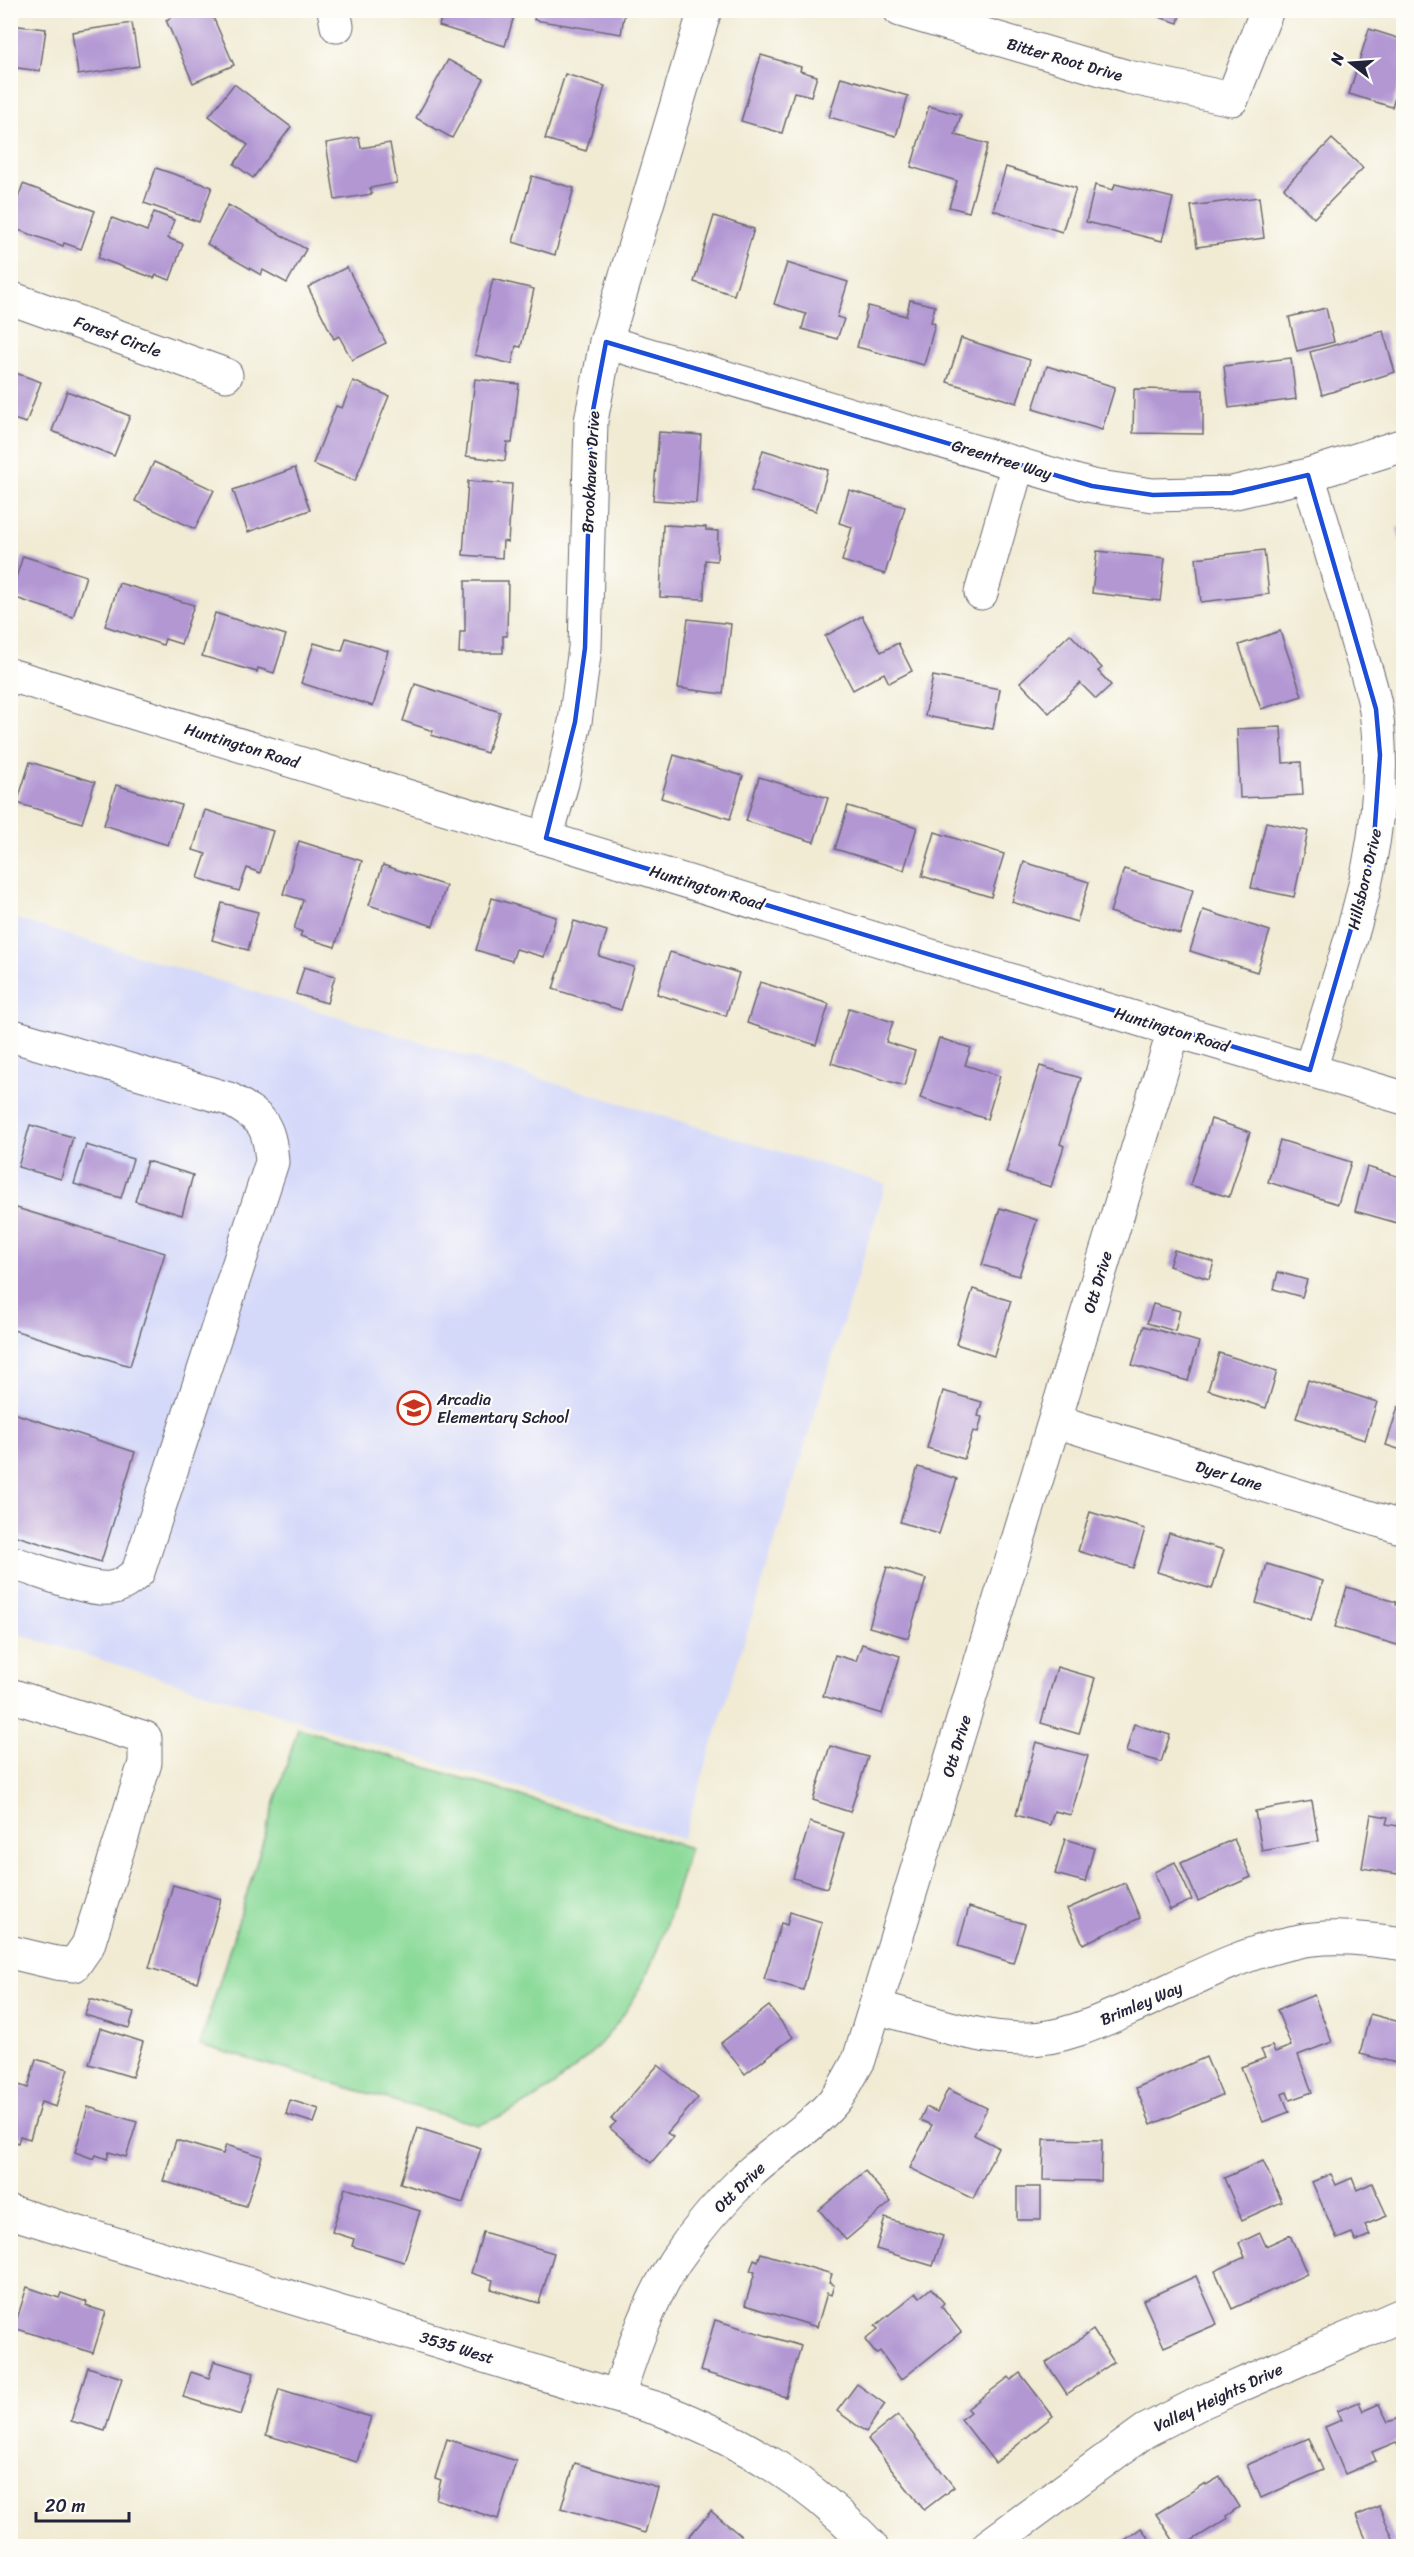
<svg xmlns="http://www.w3.org/2000/svg" width="1414" height="2557" viewBox="0 0 1414 2557" font-family="Sriracha,sans-serif">
<style>
.built{fill:#d4d8f9}
.green{fill:#8bda99;stroke:#567e6a;stroke-width:1.5}
.building{fill:#b297d3}
.lines{fill:none;stroke-linecap:round;stroke-linejoin:round}
.minor-casing{stroke:#6a6871;stroke-width:35}
.minor{stroke:#fff;stroke-width:33}
.marked{fill:none;stroke:#1d4ed8;stroke-width:4.5;stroke-linejoin:round}
.labels{text-anchor:middle;stroke-width:4.5;stroke-linejoin:round;paint-order:stroke}
.street-label{font-size:16px;fill:#22223b;stroke:#fdfcf7}
.poi-label{font-size:16px;fill:#22223b;stroke:#fdfcf7;text-anchor:start}
</style>
<rect width="100%" height="100%" fill="#fdfcf7"/>
<filter id="ink" filterUnits="userSpaceOnUse"><feTurbulence type="fractalNoise" baseFrequency=".0167" numOctaves="2"/><feDisplacementMap in="SourceGraphic" scale="12" xChannelSelector="R" yChannelSelector="G"/><feConvolveMatrix kernelMatrix="1 2 1 2 8 2 1 2 1" color-interpolation-filters="sRGB"/></filter>
<filter id="wash" filterUnits="userSpaceOnUse"><feTurbulence type="fractalNoise" baseFrequency=".008" numOctaves="4" result="noise"/><feDisplacementMap in="SourceGraphic" scale="24" xChannelSelector="R" yChannelSelector="G"/><feGaussianBlur stdDeviation="1.35" result="paint"/><feColorMatrix in="noise" values="0 0 0 0 0 0 0 0 0 0 0 0 0 0 0 0 0 1.4 0 .05"/><feComposite in="paint" operator="in"/></filter>
<g filter="url(#wash)">
<rect width="100%" height="100%" fill="#f1ebd4"/>
<path class="built" d="M10,917L886,1184L683,1839L11,1632Z"/>
<path class="green" d="M298,1728L690,1848C675,1892 664,1941 643,1982C611,2046 546,2102 478,2125L200,2045Z"/>
<g id="blocks">
<g class="building">
<path d="M188,10H210L234,65L193,83L166,20Z"/>
<path d="M443,10H516L505,46L439,26Z"/>
<path d="M536,10H625L621,34L534,20Z"/>
<path d="M1137,10H1181L1178,23Z"/>
<path d="M132,23L139,66L78,75L72,32Z"/>
<path d="M10,25L46,29L40,71L10,67Z"/>
<path d="M1369,29L1404,40V69L1392,107L1349,94Z"/>
<path d="M761,55L801,67L800,71L817,76L811,96L794,92L782,133L741,121Z"/>
<path d="M448,60L484,79L452,138L416,118Z"/>
<path d="M565,74L605,86L586,151L545,139Z"/>
<path d="M841,77L908,96L896,136L829,117Z"/>
<path d="M234,84L291,127L253,178L234,164L248,145L209,116Z"/>
<path d="M929,106L961,115L955,135L988,144L969,212L949,207L957,181L911,167Z"/>
<path d="M359,137L361,148L390,143L397,183L370,188L372,194L335,200L326,143Z"/>
<path d="M1332,139L1363,168L1314,218L1284,188Z"/>
<path d="M1006,167L1076,188L1062,232L993,210Z"/>
<path d="M156,168L212,187L199,222L144,203Z"/>
<path d="M532,176L574,188L555,255L513,242Z"/>
<path d="M23,184L95,211L81,249L64,243L63,246L10,227V220Z"/>
<path d="M1115,184L1173,198L1162,241L1086,222L1095,185L1113,190Z"/>
<path d="M1259,197L1264,238L1197,247L1191,206Z"/>
<path d="M228,205L306,249L287,283L263,270L261,275L207,244Z"/>
<path d="M154,212L174,220L168,238L183,244L170,280L156,275L154,278L98,258L112,218L147,231Z"/>
<path d="M714,216L754,229L734,295L694,282Z"/>
<path d="M787,263L848,282L837,317L844,319L837,339L802,329L806,314L774,304Z"/>
<path d="M347,267L386,343L352,360L339,336L334,339L308,287Z"/>
<path d="M493,279L534,289L521,347L516,346L512,364L475,355Z"/>
<path d="M910,300L935,306L931,322L935,324L924,365L857,347L868,306L906,316Z"/>
<path d="M1326,308L1334,342L1297,351L1289,317Z"/>
<path d="M1383,331L1395,372L1322,395L1310,352Z"/>
<path d="M961,338L1030,360L1017,403L947,382Z"/>
<path d="M1291,358L1296,399L1229,408L1224,366Z"/>
<path d="M1047,366L1115,387L1102,430L1033,409Z"/>
<path d="M10,371L41,382L26,423L10,418Z"/>
<path d="M475,379L519,384L512,443L507,442L505,461L466,456Z"/>
<path d="M353,381L389,396L355,481L313,464L336,406L342,408Z"/>
<path d="M1134,389L1203,390V434L1133,433Z"/>
<path d="M67,391L130,416L114,456L52,431Z"/>
<path d="M659,432L701,435L696,503L653,500Z"/>
<path d="M763,450L828,470L816,511L751,491Z"/>
<path d="M154,462L214,490L195,529L135,501Z"/>
<path d="M295,468L310,510L248,532L233,490Z"/>
<path d="M468,481L512,484L508,542L503,541L502,558L463,555Z"/>
<path d="M849,490L905,507L885,574L842,561L852,527L839,523Z"/>
<path d="M663,525L706,527V530L718,531L717,561L705,560L704,599L660,597Z"/>
<path d="M1404,526V549H1403L1397,528Z"/>
<path d="M1264,550L1269,594L1201,602L1196,558Z"/>
<path d="M1097,551L1165,558L1160,601L1092,593Z"/>
<path d="M23,556L86,576L73,617L10,596Z"/>
<path d="M465,581H508L507,636H503V653H459L460,632H465Z"/>
<path d="M119,583L194,605L181,644L165,639L163,645L105,626Z"/>
<path d="M215,613L286,635L274,673L258,668L257,672L202,656Z"/>
<path d="M862,616L881,652L898,643L912,671L889,683L884,673L853,690L825,636Z"/>
<path d="M688,619L731,624L723,694L678,688Z"/>
<path d="M1280,631L1302,696L1261,709L1239,645Z"/>
<path d="M1070,634L1102,668L1098,671L1111,685L1096,699L1080,683L1049,713L1020,682Z"/>
<path d="M346,638L388,651L382,671H384L373,706L301,683L314,643L342,651Z"/>
<path d="M933,676L1000,689L993,729L925,716Z"/>
<path d="M415,684L500,712L487,753L431,735L433,731L403,721Z"/>
<path d="M1281,727L1283,763L1301,762L1303,795L1240,798L1237,729Z"/>
<path d="M674,755L743,776L730,819L661,798Z"/>
<path d="M30,762L95,782L82,823L17,803Z"/>
<path d="M759,777L828,798L814,842L746,821Z"/>
<path d="M116,785L181,805L168,845L104,825Z"/>
<path d="M848,806L917,827L904,870L835,849Z"/>
<path d="M205,810L273,831L260,873L247,868L239,891L198,878L206,854L193,850Z"/>
<path d="M1266,822L1308,831L1294,897L1251,888Z"/>
<path d="M935,832L1004,854L991,897L922,876Z"/>
<path d="M299,841L362,861L335,947L300,936L302,932L294,929L303,900L283,894Z"/>
<path d="M1024,862L1089,882L1077,922L1012,902Z"/>
<path d="M383,865L446,886L433,926L369,905Z"/>
<path d="M1124,869L1193,890L1180,934L1110,912Z"/>
<path d="M492,898L556,917L544,957L516,949L512,961L476,950Z"/>
<path d="M222,903L258,912L248,950L212,940Z"/>
<path d="M1203,910L1270,931L1257,972L1190,951Z"/>
<path d="M574,921L607,931L599,956L634,967L621,1010L553,989Z"/>
<path d="M670,952L739,973L726,1016L657,994Z"/>
<path d="M304,967L335,976L327,1003L296,994Z"/>
<path d="M760,982L829,1004L816,1045L747,1023Z"/>
<path d="M849,1008L893,1022L886,1042L915,1051L904,1086L831,1063Z"/>
<path d="M939,1038L971,1048L965,1065L1000,1076L987,1119L920,1098Z"/>
<path d="M1040,1066L1081,1078L1060,1144L1064,1146L1051,1187L1006,1173Z"/>
<path d="M1211,1119L1250,1132L1229,1197L1190,1185Z"/>
<path d="M30,1125L73,1137L61,1179L18,1167Z"/>
<path d="M1280,1140L1351,1162L1338,1204L1268,1182Z"/>
<path d="M86,1145L133,1159L121,1198L74,1184Z"/>
<path d="M147,1161L193,1175L182,1215L135,1201Z"/>
<path d="M1367,1167L1404,1178V1225L1355,1211Z"/>
<path d="M10,1206L165,1253L130,1366L10,1329Z"/>
<path d="M1000,1208L1037,1220L1019,1276L982,1265Z"/>
<path d="M1174,1250L1214,1262L1209,1279L1169,1266Z"/>
<path d="M1278,1272L1307,1280L1302,1297L1274,1289Z"/>
<path d="M973,1289L1011,1301L994,1356L956,1344Z"/>
<path d="M1153,1304L1180,1311L1175,1331L1147,1323Z"/>
<path d="M1144,1326L1199,1342L1188,1381L1132,1365Z"/>
<path d="M1219,1353L1277,1371L1266,1408L1208,1390Z"/>
<path d="M1308,1380L1377,1402L1365,1440L1296,1418Z"/>
<path d="M943,1391L982,1402L978,1416L982,1417L978,1432L973,1431L964,1459L927,1448Z"/>
<path d="M1398,1407L1404,1409V1451L1386,1445Z"/>
<path d="M10,1412L135,1452L101,1562L10,1534Z"/>
<path d="M918,1467L957,1479L939,1534L900,1522Z"/>
<path d="M1090,1512L1145,1529L1133,1568L1078,1551Z"/>
<path d="M1169,1533L1224,1550L1212,1589L1157,1572Z"/>
<path d="M1267,1564L1323,1581L1311,1620L1256,1603Z"/>
<path d="M887,1567L926,1579L908,1638L869,1627Z"/>
<path d="M1347,1587L1396,1602V1605L1404,1607V1637L1401,1646L1335,1627Z"/>
<path d="M862,1644L900,1656L882,1714L823,1696L835,1655L856,1661Z"/>
<path d="M1057,1667L1095,1678L1079,1734L1041,1723Z"/>
<path d="M1134,1724L1170,1735L1161,1762L1126,1752Z"/>
<path d="M1036,1742L1088,1756L1071,1815L1054,1811L1050,1825L1016,1815Z"/>
<path d="M830,1746L868,1757L850,1812L813,1800Z"/>
<path d="M1312,1801L1319,1841L1262,1851L1255,1811Z"/>
<path d="M1371,1814L1388,1817L1386,1824L1404,1827V1875L1362,1868Z"/>
<path d="M810,1822L844,1833L827,1888L793,1878Z"/>
<path d="M1065,1839L1094,1848L1085,1882L1055,1874Z"/>
<path d="M1234,1839L1251,1877L1198,1901L1181,1863Z"/>
<path d="M1175,1862L1192,1900L1170,1910L1154,1872Z"/>
<path d="M1125,1883L1140,1918L1083,1944L1067,1909Z"/>
<path d="M173,1885L221,1899L197,1982L149,1968Z"/>
<path d="M969,1907L1025,1924L1013,1963L958,1946Z"/>
<path d="M790,1912L822,1922L803,1990L764,1979L781,1923L787,1925Z"/>
<path d="M1314,1995L1332,2042L1298,2055L1312,2092L1290,2100L1287,2092L1282,2094L1289,2112L1263,2122L1241,2067L1265,2058L1261,2050L1272,2046L1275,2052L1291,2046L1277,2010Z"/>
<path d="M90,1999L134,2012L129,2028L85,2015Z"/>
<path d="M769,2006L793,2037L745,2074L721,2043Z"/>
<path d="M1370,2014L1404,2023V2065L1360,2054Z"/>
<path d="M100,2028L143,2042L132,2077L89,2064Z"/>
<path d="M1206,2057L1222,2095L1151,2125L1136,2088Z"/>
<path d="M36,2059L68,2069L56,2107L41,2102L30,2139L20,2136L18,2143L10,2140V2082L28,2088Z"/>
<path d="M658,2065L698,2098L667,2133L673,2137L651,2163L610,2128L616,2122L611,2119Z"/>
<path d="M948,2089L987,2108L974,2135L998,2147L973,2199L910,2168L932,2125L920,2120L926,2107L937,2112Z"/>
<path d="M290,2100L319,2109L314,2123L286,2114Z"/>
<path d="M88,2107L137,2122L126,2157L109,2152L107,2159L96,2155L94,2159L75,2152Z"/>
<path d="M418,2128L481,2148L463,2203L400,2183Z"/>
<path d="M1044,2139L1102,2140L1101,2181L1043,2180Z"/>
<path d="M176,2140L223,2154L226,2145L262,2156L246,2206L163,2181Z"/>
<path d="M1263,2161L1282,2202L1242,2220L1224,2178Z"/>
<path d="M865,2171L891,2202L846,2240L819,2210Z"/>
<path d="M1331,2174L1336,2185L1352,2178L1357,2190L1372,2183L1387,2216L1365,2225L1370,2235L1356,2241L1352,2233L1337,2239L1312,2182Z"/>
<rect x="1017" y="2187" width="24" height="33"/>
<path d="M345,2188L420,2211L404,2262L352,2246L354,2239L332,2232Z"/>
<path d="M885,2218L943,2236L933,2266L876,2249Z"/>
<path d="M483,2232L554,2253L539,2303L491,2289L493,2280L471,2273Z"/>
<path d="M1260,2233L1266,2246L1290,2235L1307,2274L1232,2309L1215,2271L1245,2257L1239,2243Z"/>
<path d="M761,2253L832,2274L829,2283L834,2285L831,2295L827,2293L817,2327L745,2305L755,2272L750,2271L754,2259L758,2261Z"/>
<path d="M1196,2276L1217,2324L1164,2347L1143,2300Z"/>
<path d="M27,2287L59,2298L61,2293L87,2302L86,2306L106,2312L93,2353L14,2328Z"/>
<path d="M931,2288L944,2303L941,2306L961,2332L901,2380L880,2351L876,2354L865,2340L878,2329L875,2326L916,2293L920,2297Z"/>
<path d="M715,2320L801,2346L786,2397L700,2371Z"/>
<path d="M1093,2330L1114,2362L1067,2394L1046,2363Z"/>
<path d="M214,2361L254,2373L241,2415L183,2397L191,2372L209,2378Z"/>
<path d="M88,2367L122,2378L105,2431L71,2421Z"/>
<path d="M1020,2373L1053,2416L995,2463L961,2419L970,2412L967,2409L1009,2377L1011,2380Z"/>
<path d="M857,2384L885,2404L866,2432L837,2411Z"/>
<path d="M279,2389L371,2417L357,2462L266,2435Z"/>
<path d="M1359,2402L1363,2411L1379,2404L1388,2422L1404,2416V2446L1399,2448L1396,2442L1372,2452L1376,2461L1345,2474L1325,2427L1342,2420L1337,2411Z"/>
<path d="M898,2415L954,2487L924,2510L868,2439Z"/>
<path d="M1309,2438L1323,2470L1261,2498L1247,2465Z"/>
<path d="M447,2439L516,2461L498,2519L436,2499L441,2480L435,2478Z"/>
<path d="M575,2463L658,2488L645,2533L561,2508Z"/>
<path d="M1220,2477L1239,2507L1226,2516L1227,2519L1183,2546H1177L1156,2514L1205,2483L1206,2485Z"/>
<path d="M1379,2506L1395,2543L1387,2546H1369L1356,2516Z"/>
<path d="M711,2511L753,2546H691L685,2541Z"/>
<path d="M1141,2528L1155,2546H1117Z"/>
</g>
</g>
</g>
<g filter="url(#ink)">
<use href="#blocks" fill-opacity="0" stroke="#6a6871" stroke-width="1.5"/>
<g class="lines">
<defs>
<g id="minor">
<path d="M334,10L337,26"/>
<path d="M900,10L1128,77L1232,99L1267,10"/>
<path d="M10,298L226,375"/>
<path d="M606,342L1092,486L1153,495L1232,493L1308,475L1404,445"/>
<path d="M1308,475C1325,530 1341,585 1357,641C1363,663 1373,688 1376,711C1393,838 1346,951 1310,1070"/>
<path d="M981,593L1018,464"/>
<path d="M10,675L1174,1030L1404,1098"/>
<path d="M546,838L562,783L575,722L585,648L591,421L606,342L705,10"/>
<path d="M10,1035L229,1099C262,1118 269,1123 272,1162L138,1572C130,1579 121,1587 110,1588C87,1591 35,1569 10,1562"/>
<path d="M1055,1421L1404,1528"/>
<path d="M10,1695L145,1738V1763L88,1945L74,1965L56,1963L10,1952"/>
<path d="M876,2007C925,2020 977,2040 1027,2039C1064,2039 1101,2021 1135,2006C1186,1983 1240,1953 1295,1942C1330,1934 1368,1939 1404,1944"/>
<path d="M10,2212L662,2410C746,2443 809,2481 871,2546"/>
<path d="M618,2395C633,2350 649,2302 675,2261C696,2230 722,2200 749,2174C778,2147 814,2127 838,2096C846,2085 852,2072 859,2060L1174,1030"/>
<path d="M988,2546L1145,2431L1204,2401L1404,2314"/>
</g>
</defs>
<use href="#minor" class="minor-casing"/>
<use href="#minor" class="minor"/>
</g>
</g>
<path class="marked" d="M606,342L1092,486L1153,495L1232,493L1308,475L1376,709L1380,755L1373,853L1310,1070L546,838L575,722L585,648L591,421Z"/>
<defs>
<symbol id="school-ring" viewBox="-11 -11 22 22"><circle r="9.5" fill="#fdfcf7" stroke="#c8321e" stroke-width="1.5"/><path d="M0-5L7-2L0 1L-7-2ZM-4 1L0 2.5L4 1V4Q0 6-4 4Z" fill="#c8321e"/></symbol>
</defs>
<g fill-rule="evenodd">
<use href="#school-ring" x="395" y="1389" width="38" height="38"/>
</g>
<g class="labels">
<g class="street-label">
<text transform="translate(1065 59) rotate(16)" y="6">Bitter Root Drive</text>
<text transform="translate(118 336) rotate(20)" y="6">Forest Circle</text>
<text transform="translate(1002 459) rotate(17)" y="6">Greentree Way</text>
<text transform="translate(590 472) rotate(-87)" y="6">Brookhaven Drive</text>
<text transform="translate(242 745) rotate(17)" y="6">Huntington Road</text>
<text transform="translate(1364 879) rotate(-77)" y="6">Hillsboro Drive</text>
<text transform="translate(707 887) rotate(17)" y="6">Huntington Road</text>
<text transform="translate(1172 1029) rotate(17)" y="6">Huntington Road</text>
<text transform="translate(1097 1282) rotate(-73)" y="6">Ott Drive</text>
<text transform="translate(1229 1475) rotate(17)" y="6">Dyer Lane</text>
<text transform="translate(956 1746) rotate(-73)" y="6">Ott Drive</text>
<text transform="translate(1141 2003) rotate(-23)" y="6">Brimley Way</text>
<text transform="translate(739 2187) rotate(-44)" y="6">Ott Drive</text>
<text transform="translate(457 2347) rotate(17)" y="6">3535 West</text>
<text transform="translate(1218 2397) rotate(-25)" y="6">Valley Heights Drive</text>
</g>
<g class="poi-label">
<text x="437" y="1405">Arcadia<tspan x="437" dy="18">Elementary School</tspan></text>
</g>
</g>
<rect width="1414" height="2557" fill="none" stroke="#fdfcf7" stroke-width="36"/>
<g transform="translate(1351 63) rotate(287)" stroke="#fdfcf7" stroke-width="4.5" paint-order="stroke">
<path d="M0-4.5L10 22L0 15L-10 22Z" fill="#22223b"/>
<text y="-9" font-size="16" font-weight="bold" text-anchor="middle" fill="#22223b">N</text>
</g>
<path d="M36 2512v9h93v-9" fill="none" stroke="#22223b" stroke-width="3"/>
<text x="45" y="2512" font-size="18" fill="#22223b" stroke="#fdfcf7" stroke-width="4.5" paint-order="stroke">20 m</text>
</svg>
